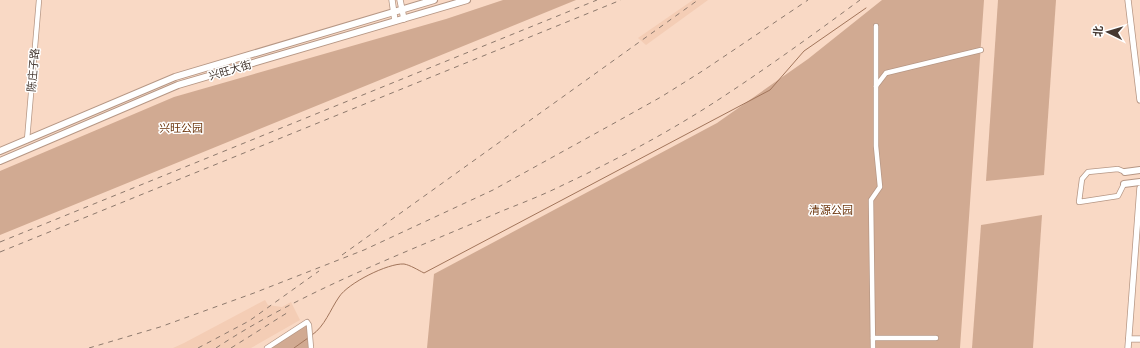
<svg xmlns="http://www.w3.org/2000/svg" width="1140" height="348" viewBox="0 0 1140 348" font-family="'PT Sans Narrow','Noto Sans SC',sans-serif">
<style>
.built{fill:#f4cdb5}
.green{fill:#d1aa92}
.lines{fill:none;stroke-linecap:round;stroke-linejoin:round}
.stream{stroke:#a2755b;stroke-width:1}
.minor-casing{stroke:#b69785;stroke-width:6}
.tertiary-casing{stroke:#b69785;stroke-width:7}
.secondary-casing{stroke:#b69785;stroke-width:8}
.minor{stroke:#fff;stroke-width:4.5}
.tertiary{stroke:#fff;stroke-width:5.5}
.secondary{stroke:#fff;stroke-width:6}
.rail{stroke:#8d796d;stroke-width:1;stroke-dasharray:5 5;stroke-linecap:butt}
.labels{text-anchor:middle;stroke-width:3;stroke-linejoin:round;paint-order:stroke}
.street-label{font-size:11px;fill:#463932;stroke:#fff}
.park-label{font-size:11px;fill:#6c350c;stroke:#fff}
</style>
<rect width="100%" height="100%" fill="#f9d9c5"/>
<g class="built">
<path d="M693,0H708L646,45L638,38Z"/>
<path d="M265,300L268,305L282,307L291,302L300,320L251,348H173L184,343Z"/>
</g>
<g class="green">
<path d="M503,0H576L0,235V171L174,97L446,19Z"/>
<path d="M882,0H984L960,348H427L434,274L717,123L808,59Z"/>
<path d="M998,0H1056L1044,175L986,181Z"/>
<path d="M1042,215L1033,348H972L981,225Z"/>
<path d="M308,323L309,348H272Z"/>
</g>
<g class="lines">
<g class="stream">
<path d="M312,335C325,326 330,310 339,297C348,283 388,263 404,264C410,265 418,270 424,273L770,90L804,51L866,8"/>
<path d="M294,348L308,338"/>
</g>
<defs>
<g id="minor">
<path d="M876,86L886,73L981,50"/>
<path d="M27,140L39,0"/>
<path d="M1124,184L1118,196L1079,202L1082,179L1088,172L1118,169L1125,172"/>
<path d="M873,338H936"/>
<path d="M267,348L307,322L309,325L311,348"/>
<path d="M873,348L871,200L880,187L876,146V26"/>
</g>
<g id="tertiary">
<path d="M392,0L395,21"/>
<path d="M400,0L404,19"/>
<path d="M1128,0L1140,100"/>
<path d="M1129,339H1140"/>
<path d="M1128,348L1140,188"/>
</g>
<g id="secondary">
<path d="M0,151L175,77L434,0"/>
<path d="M0,161L178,85L467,0"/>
<path d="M1125,172L1140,170"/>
<path d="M1124,184L1140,182"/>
</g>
</defs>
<use href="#minor" class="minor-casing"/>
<use href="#tertiary" class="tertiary-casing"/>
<use href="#secondary" class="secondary-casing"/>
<use href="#minor" class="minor"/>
<use href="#tertiary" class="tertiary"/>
<use href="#secondary" class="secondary"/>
<g class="rail">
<path d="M0,242L597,0"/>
<path d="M0,252L621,0"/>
<path d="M342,255L698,0"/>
<path d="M89,348L160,327L254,293L364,250L493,190L609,126L661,97L704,70L808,0"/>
<path d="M198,348L249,321L319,271"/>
<path d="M216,348C304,290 405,253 502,211C522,203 543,195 563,185C616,160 669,132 718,100C767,68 814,34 860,0"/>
<path d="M231,348L290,311"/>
</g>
</g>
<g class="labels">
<g class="street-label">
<text transform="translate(33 70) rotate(-85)" y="4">陈庄子路</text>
<text transform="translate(230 70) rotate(-16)" y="4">兴旺大街</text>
</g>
<g class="park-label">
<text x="181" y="132">兴旺公园</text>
<text x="831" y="214">清源公园</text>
</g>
</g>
<g transform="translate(1108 32) rotate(275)" stroke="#ffffff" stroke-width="3" paint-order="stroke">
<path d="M0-3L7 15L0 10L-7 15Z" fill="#463932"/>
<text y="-6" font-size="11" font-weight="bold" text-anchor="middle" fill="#463932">北</text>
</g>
</svg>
